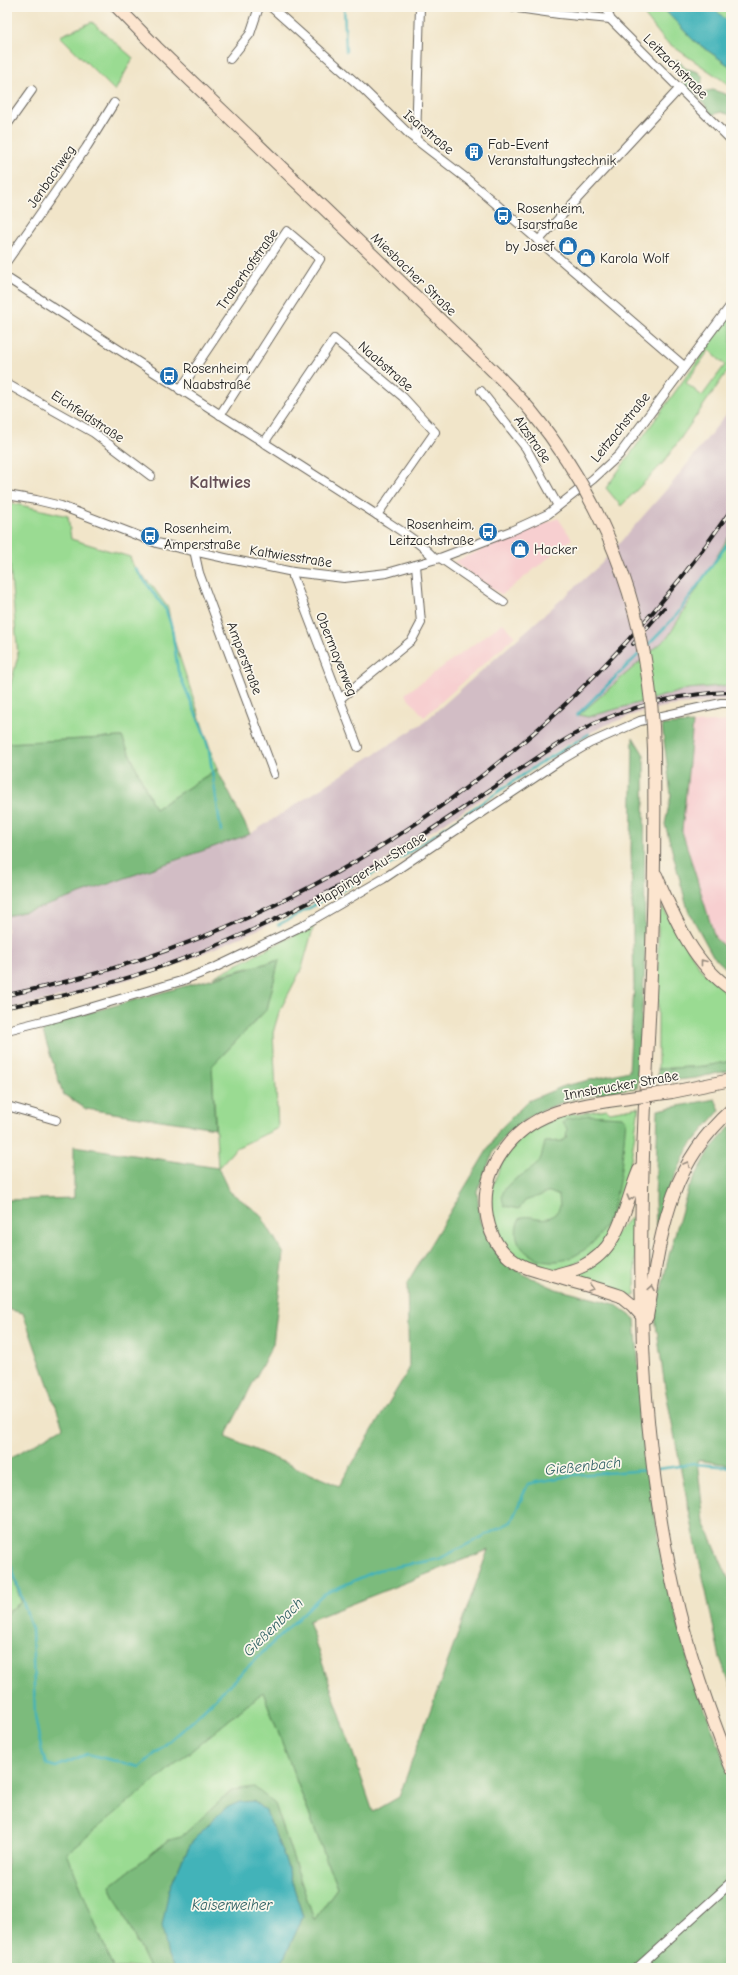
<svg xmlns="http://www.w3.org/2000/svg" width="738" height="1975" viewBox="0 0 738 1975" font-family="'Comic Neue',sans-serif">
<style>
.built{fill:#f7cfd0}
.industrial{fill:#d2bdc5}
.green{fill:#9adb92;stroke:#5b7c57;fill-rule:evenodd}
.forest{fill:#7bbb7c;stroke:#4c6c4c;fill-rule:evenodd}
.water{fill:#43b3b9;stroke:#30686a}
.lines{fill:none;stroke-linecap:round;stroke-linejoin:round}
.stream{stroke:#43b3b9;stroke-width:2.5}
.street-casing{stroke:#676259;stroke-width:10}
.secondary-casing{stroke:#676259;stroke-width:14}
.street{stroke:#fff;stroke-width:8}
.secondary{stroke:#fce5cf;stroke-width:12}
.rail-casing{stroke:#1c1c1c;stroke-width:4}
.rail{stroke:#fbf7ec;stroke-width:2.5;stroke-dasharray:8;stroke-linecap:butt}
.secondary-bridge-casing{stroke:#676259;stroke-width:14;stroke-linecap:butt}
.secondary-bridge{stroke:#fce5cf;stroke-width:12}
.oneway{stroke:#978b7e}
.labels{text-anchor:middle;stroke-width:3.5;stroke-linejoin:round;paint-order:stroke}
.street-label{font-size:14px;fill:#1c1c1c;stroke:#fbf7ec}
.poi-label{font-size:14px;fill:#1c1c1c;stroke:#fbf7ec;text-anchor:start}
.water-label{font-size:15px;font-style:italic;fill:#2e6063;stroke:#fbf7ec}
.district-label{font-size:18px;font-weight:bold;fill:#654f56;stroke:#fbf7ec}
</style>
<rect width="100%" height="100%" fill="#fbf7ec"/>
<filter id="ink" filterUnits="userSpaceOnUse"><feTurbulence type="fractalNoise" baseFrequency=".025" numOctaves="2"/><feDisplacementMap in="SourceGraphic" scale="8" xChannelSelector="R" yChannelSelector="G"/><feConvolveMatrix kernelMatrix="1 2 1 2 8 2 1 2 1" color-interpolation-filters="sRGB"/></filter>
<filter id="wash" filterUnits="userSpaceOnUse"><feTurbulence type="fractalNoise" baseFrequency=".012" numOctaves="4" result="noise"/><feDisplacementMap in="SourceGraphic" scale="16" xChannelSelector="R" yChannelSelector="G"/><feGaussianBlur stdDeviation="0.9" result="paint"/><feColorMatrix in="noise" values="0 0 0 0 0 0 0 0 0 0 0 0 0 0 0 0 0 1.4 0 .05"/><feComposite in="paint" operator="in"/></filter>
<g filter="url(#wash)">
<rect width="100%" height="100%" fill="#f1e5c9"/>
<g class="built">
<path d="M558,518L572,539L502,595L453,562Z"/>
<path d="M503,623L515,636L424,717L405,694Z"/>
<path d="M731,721V953L715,938L682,831L693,723Z"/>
</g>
<path class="industrial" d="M731,408V533L668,637L579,715L588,717L688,689L731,685V700L669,706L643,711L606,725L569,743L354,881L268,925L173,966L88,991L7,1009V916L43,907L250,834L423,723L601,564L673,482Z"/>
<g class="green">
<path d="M638,7H662L693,40L731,67V86L665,41Z"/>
<path d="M713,7H731V25Z"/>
<path d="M92,22L133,58L115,91L60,36Z"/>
<path d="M731,314V366L664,462L621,506L606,488ZM709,350L725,365L702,396L686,383Z"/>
<path d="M7,502L68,516L71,539L130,557L134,567L153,587L168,608L173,637L217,769L155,809L122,737L7,743V698L18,656L7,532Z"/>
<path d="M731,533V685L688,689L588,717L579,715L668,637Z"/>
<path d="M663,908L702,971L731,996V1061L706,1066L658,1069V914Z"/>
<path d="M314,925L302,968L279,1012L273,1033L278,1128L236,1148L218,1168L212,1066L267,1009L279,960L213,977Z"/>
<path d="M639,1107L626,1191L617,1224L603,1247L570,1267L555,1269L536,1266L524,1261L505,1247L495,1227L491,1210L492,1187L503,1160L520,1139L542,1124L562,1116L607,1109L610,1112Z"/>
<path d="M630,1218L636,1221L635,1295L632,1297L575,1277Z"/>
<path d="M7,1555L21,1602L7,1613Z"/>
<path d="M263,1692L337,1888L314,1920L275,1804L232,1790L181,1838L169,1840L110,1886L149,1968H113L66,1853Z"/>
</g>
<g class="forest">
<path d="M677,59L685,68L698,72L703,77L700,88L702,92L713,90L731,96V115L721,112L712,115L699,97L686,91L675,62Z"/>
<path d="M693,723L682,831L715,938L731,953V973L713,956L688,910L665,824L671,795L662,725Z"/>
<path d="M122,737L155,809L217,769L250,834L43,907L7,916V743Z"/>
<path d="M633,737L644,755L645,962L637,1088L625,1089L568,1100L534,1114L508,1132L494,1151L477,1191L480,1221L498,1256L519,1272L556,1289L615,1304L635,1319L645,1451L662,1560L691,1672L731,1778V1968H276L285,1956L303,1917L286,1862L266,1811L253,1801L193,1840L181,1862L169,1890L168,1957L174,1968H149L110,1886L169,1840L181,1837L232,1790L254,1787L275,1804L314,1920L337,1888L263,1692L67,1853L113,1968H7V1613L21,1602L7,1555V1460L63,1427L23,1313L7,1309V1200L74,1198V1146L218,1168L229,1191L260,1214L284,1254L273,1344L225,1437L339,1486L409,1369L407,1283L500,1129L528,1101L564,1086L629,1071L634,987L631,849ZM488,1550L399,1797L373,1812L308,1621Z"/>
<path d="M279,960L267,1009L212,1066L215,1128L86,1109L63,1094L41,1026Z"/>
<path d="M731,1061V1070L696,1078L658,1082V1069L706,1066Z"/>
<path d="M715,1099L720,1110L688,1148L664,1201L656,1226L655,1200L658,1110Z"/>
<path d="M588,1115L622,1117L626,1120C622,1157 621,1207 598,1237C588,1249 572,1260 557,1261C535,1263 512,1249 517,1225C522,1203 548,1234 560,1206L559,1196L550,1192L525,1201L519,1209L505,1206C492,1184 529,1175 538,1163C542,1158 543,1149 545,1142L562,1141L566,1138L567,1129L563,1123L566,1119Z"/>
<path d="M731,1126V1465L697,1460L704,1522L731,1585V1687L720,1658L689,1511L665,1387L655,1317L669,1255L688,1189L712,1147Z"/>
</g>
<g class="water">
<path d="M662,7H713L731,25V67L693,40Z"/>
<path d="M253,1801L266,1811L286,1862L303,1917L285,1956L276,1968H174L168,1957L162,1926L169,1890L181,1862L193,1840L224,1809L239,1802Z"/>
</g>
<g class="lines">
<g class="stream">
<path d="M344,7L346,52"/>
<path d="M135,568L166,610L172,628L178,671L204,733L209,750L221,831"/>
<path d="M647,646L675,617L731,539"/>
<path d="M577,715L639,654"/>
<path d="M278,925L393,863L536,766L589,734"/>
<path d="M658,1469L694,1464L731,1467"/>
<path d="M7,1554L32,1629L35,1716L41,1748L46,1764L56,1767L87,1754L140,1767L194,1719L322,1595L378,1570L439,1559L511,1522L528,1484L573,1475L651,1470"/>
</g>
</g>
</g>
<g filter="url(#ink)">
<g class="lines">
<defs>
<g id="street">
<path d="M271,7L363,89L410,135L467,179L684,366"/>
<path d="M511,7L559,14L610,19"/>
<path d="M607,7L610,19L731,140"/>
<path d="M230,59L250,34L259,7"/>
<path d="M7,125L32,90"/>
<path d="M416,140L420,7"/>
<path d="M538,241L680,88"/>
<path d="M7,261L86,148L114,103"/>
<path d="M7,278L377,515C396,528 419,541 435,559"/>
<path d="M7,384L94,433L151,476"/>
<path d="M180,390L287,231L320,259L220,415"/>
<path d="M481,391L526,448L558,506"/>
<path d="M264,443L334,339L403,397L435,432L377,515"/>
<path d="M7,495L36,500L61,506L157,543L225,558L293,572L344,578L387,573L440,558L511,531L548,514L593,479L619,455L731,305"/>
<path d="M194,550L199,573L274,774"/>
<path d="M440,558L504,602"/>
<path d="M293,572V577L358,747"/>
<path d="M341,698L412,640L421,623L416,565"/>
<path d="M7,1030L59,1017L181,981L214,968L302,926L383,879L561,760L590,743L640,721L721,703H731"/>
<path d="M7,1106L56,1120"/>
<path d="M637,1968L731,1883"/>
</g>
<g id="secondary">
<path d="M117,7L156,47L485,363"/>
<path d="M654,750C655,833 654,915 650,998C645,1103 639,1208 642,1313C644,1411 656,1515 679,1611C692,1664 711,1716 731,1767"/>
<path d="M656,875C674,916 692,963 731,989"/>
<path d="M672,1092L731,1080"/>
<path d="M608,1101C589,1104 569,1107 551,1114C512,1129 482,1168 486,1210C488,1228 495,1246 510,1258C523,1269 539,1271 554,1276C576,1283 599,1288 621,1296L632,1305L642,1316"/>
<path d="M554,1276C563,1272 574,1271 583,1266C621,1248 624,1205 639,1170"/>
<path d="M647,1317C661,1237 666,1168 731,1110"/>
</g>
</defs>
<use href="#street" class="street-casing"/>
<use href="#secondary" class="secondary-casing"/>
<use href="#street" class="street"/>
<use href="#secondary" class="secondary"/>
<defs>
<g id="rail">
<path d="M633,644L664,608"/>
<path d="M7,995C304,935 561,758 731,510"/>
<path d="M7,1007C133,985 255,936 366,871C415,842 462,809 510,776C540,756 569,735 602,720C643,703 687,693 731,692"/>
</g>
</defs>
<use href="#rail" class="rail-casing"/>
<use href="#rail" class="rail"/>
<defs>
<g id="secondary-bridge">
<path d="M485,363C501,379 517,394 531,411C611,509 651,625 654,750"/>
<path d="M608,1101L672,1092"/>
</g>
</defs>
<use href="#secondary-bridge" class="secondary-bridge-casing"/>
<use href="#secondary-bridge" class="secondary-bridge"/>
</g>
<defs><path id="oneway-chevron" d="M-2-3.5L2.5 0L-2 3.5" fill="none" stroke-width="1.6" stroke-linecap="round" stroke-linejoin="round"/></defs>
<g class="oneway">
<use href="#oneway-chevron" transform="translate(703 962) rotate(-128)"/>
<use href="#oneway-chevron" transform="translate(687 1164) rotate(-61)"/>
<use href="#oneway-chevron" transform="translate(630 1198) rotate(106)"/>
<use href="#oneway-chevron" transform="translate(591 1288) rotate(15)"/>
<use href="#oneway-chevron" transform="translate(652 1288) rotate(-80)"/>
</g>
</g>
<defs>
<symbol id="building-disc" viewBox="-11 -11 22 22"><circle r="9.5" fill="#1f6fb2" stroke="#fbf7ec"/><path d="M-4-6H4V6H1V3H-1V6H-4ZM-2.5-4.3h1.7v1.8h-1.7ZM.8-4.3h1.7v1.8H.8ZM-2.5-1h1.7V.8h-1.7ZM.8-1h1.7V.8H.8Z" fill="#fff"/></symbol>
<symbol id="bus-disc" viewBox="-11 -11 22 22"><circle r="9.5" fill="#1f6fb2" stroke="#fbf7ec"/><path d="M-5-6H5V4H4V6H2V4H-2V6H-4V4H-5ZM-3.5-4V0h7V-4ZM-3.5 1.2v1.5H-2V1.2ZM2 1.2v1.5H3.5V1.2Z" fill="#fff"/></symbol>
<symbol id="shop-disc" viewBox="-11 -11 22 22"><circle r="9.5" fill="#1f6fb2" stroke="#fbf7ec"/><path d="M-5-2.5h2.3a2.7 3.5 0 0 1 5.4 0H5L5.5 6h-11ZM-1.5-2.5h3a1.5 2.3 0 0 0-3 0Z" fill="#fff"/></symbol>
</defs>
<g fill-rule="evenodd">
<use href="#building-disc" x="463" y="141" width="22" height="22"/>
<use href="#bus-disc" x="492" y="205" width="22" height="22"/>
<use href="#shop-disc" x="557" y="235" width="22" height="22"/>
<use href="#shop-disc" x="575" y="247" width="22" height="22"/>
<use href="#bus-disc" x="158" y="365" width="22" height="22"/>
<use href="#bus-disc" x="477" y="521" width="22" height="22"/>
<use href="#bus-disc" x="139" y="525" width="22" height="22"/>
<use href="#shop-disc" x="509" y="538" width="22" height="22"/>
</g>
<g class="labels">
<g class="street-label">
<text transform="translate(676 66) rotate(45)" y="5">Leitzachstraße</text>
<text transform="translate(429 132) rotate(40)" y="5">Isarstraße</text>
<text transform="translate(51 176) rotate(-55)" y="5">Jenbachweg</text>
<text transform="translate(247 269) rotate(-55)" y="5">Traberhofstraße</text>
<text transform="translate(414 274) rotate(44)" y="5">Miesbacher Straße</text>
<text transform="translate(386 366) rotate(41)" y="5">Naabstraße</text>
<text transform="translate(88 416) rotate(33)" y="5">Eichfeldstraße</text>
<text transform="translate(620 427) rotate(-51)" y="5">Leitzachstraße</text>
<text transform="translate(533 439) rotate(55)" y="5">Alzstraße</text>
<text transform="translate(291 556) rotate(9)" y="5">Kaltwiesstraße</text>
<text transform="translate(337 654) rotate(68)" y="5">Obermayerweg</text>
<text transform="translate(245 658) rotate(69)" y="5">Amperstraße</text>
<text transform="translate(370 869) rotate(-32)" y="5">Happinger-Au-Straße</text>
<text transform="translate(621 1085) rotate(-10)" y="5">Innsbrucker Straße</text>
</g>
<g class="poi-label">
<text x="488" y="149">Fab-Event<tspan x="488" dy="16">Veranstaltungstechnik</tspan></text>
<text x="517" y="213">Rosenheim,<tspan x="517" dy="16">Isarstraße</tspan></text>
<text x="554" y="251" text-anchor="end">by Josef</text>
<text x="600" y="263">Karola Wolf</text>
<text x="183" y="373">Rosenheim,<tspan x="183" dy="16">Naabstraße</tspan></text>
<text x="474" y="529" text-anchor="end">Rosenheim,<tspan x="474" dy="16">Leitzachstraße</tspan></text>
<text x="164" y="533">Rosenheim,<tspan x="164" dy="16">Amperstraße</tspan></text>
<text x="534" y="554">Hacker</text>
</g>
<g class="water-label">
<text transform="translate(583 1466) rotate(-6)" y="5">Gießenbach</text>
<text transform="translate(273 1627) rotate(-44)" y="5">Gießenbach</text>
<text x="232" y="1910">Kaiserweiher</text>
</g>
<g class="district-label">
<text x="220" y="488">Kaltwies</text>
</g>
</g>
<rect width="738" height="1975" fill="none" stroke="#fbf7ec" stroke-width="24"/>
</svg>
